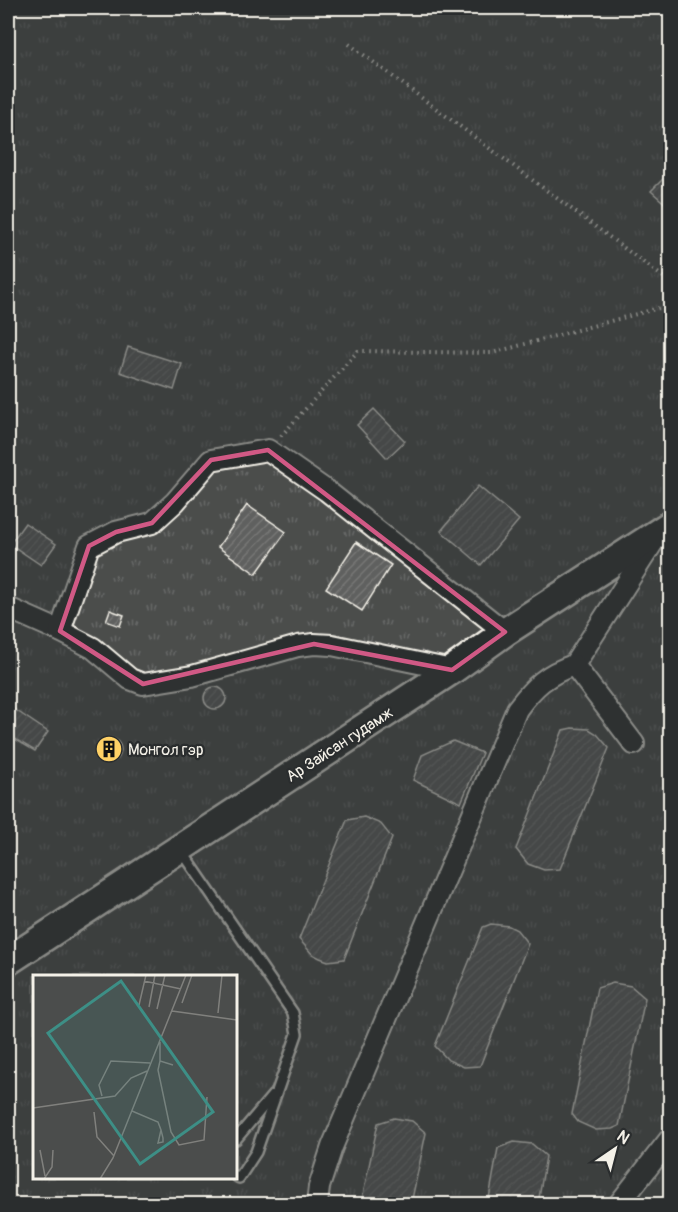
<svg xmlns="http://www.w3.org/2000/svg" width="678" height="1212" viewBox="0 0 678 1212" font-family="Pangolin,sans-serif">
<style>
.park{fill:url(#park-tufts);stroke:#a09f9a;stroke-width:1.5;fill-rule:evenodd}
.building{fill:url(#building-hatch);stroke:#f4f1e8;stroke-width:1.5}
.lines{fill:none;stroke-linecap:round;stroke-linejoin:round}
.lane-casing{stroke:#f4f1e8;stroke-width:14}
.street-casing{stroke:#f4f1e8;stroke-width:24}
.secondary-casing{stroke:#f4f1e8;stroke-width:32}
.path{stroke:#f4f1e8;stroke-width:4;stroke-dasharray:1.5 4.5;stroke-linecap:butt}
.lane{stroke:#2a2d2e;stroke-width:9}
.street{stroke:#2a2d2e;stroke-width:20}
.secondary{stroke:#2a2d2e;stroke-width:27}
.marked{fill:none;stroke:#d15985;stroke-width:4.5;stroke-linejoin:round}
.labels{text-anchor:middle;stroke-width:4.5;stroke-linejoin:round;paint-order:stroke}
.street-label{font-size:16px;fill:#f4f1e8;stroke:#2a2d2e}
.poi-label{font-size:16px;fill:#f4f1e8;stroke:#2a2d2e;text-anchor:start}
.inset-road{fill:none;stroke:#80807d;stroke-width:1.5}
.view{fill:#3d8f86;fill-opacity:0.15;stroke:#3d8f86;stroke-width:3}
.inset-edge{fill:none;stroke:#f4f1e8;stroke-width:3}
</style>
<defs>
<pattern id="park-tufts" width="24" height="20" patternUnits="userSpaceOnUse" patternTransform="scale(1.5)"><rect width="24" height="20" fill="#4b4d4c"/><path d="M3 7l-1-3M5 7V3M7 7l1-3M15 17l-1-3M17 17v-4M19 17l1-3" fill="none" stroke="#666766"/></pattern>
<pattern id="building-hatch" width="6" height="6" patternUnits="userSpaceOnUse" patternTransform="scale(1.5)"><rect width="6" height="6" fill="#5f605f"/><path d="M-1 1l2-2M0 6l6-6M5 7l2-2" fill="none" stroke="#777776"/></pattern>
</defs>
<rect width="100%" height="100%" fill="#323535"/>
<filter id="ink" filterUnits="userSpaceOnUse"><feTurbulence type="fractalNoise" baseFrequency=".0167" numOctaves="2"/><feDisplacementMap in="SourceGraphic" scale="12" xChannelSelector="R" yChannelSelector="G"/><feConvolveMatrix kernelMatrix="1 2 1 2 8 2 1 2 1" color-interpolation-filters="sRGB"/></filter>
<g filter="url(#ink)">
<path class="park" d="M8,8H670V1204H8ZM34,976H236V1178H34Z"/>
<g class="building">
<path d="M670,172V208L651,191Z"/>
<path d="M128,347L182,364L174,390L120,372Z"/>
<path d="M374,409L405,441L387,458L357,425Z"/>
<path d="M478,486L519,520L481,565L441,531Z"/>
<path d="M247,505L286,532L256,574L218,547Z"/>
<path d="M25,523L56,544L41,565L10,544Z"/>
<path d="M356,542L391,565L362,611L326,588Z"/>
<path d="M110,610L124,615L120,626L106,621Z"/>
<circle cx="215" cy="698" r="11"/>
<path d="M11,707L48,732L35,751L8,735V712Z"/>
<path d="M572,728L589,729L597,734L609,748L560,869L544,870L528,864L516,849L563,730Z"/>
<circle cx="109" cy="750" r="12"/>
<path d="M453,741L482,753L461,803L413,780L422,755Z"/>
<path d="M364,817L381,824L392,838L344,959L328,961L320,958L312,954L299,939L347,820Z"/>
<path d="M491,924L509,926L517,930L528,944L480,1066L464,1067L448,1060L435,1046L483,927Z"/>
<path d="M613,983L631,986L645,998L619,1126L612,1129L596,1130L578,1122L572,1114L597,988Z"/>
<path d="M394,1118L412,1121L426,1133L411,1204H361L378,1123Z"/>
<path d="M514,1142L532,1144L546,1156L538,1204H488L498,1148Z"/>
</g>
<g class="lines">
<defs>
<g id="lane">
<path d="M181,850L293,1013L297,1034L256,1152L239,1178L236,1176"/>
<path d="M236,1139L273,1095"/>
</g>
<g id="street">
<path d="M8,608L60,631L93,648L130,679L143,684L192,676L298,646L314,644L332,645L452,670"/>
<path d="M60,631L89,546L116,532L152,523L175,502L211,460L268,450L327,491L505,632"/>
<path d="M634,744L574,665L657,536"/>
<path d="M317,1204L319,1187L332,1147L517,709C534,686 547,674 574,665"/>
<path d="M619,1204L670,1139"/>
</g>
<path id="secondary" d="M8,961L452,670L505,632L670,525"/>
</defs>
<use href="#lane" class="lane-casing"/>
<use href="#street" class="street-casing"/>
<use href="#secondary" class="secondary-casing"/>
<g class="path">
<path d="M349,44L670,282"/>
<path d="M281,436L358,351L492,353L670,305"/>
</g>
<use href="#lane" class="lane"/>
<use href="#street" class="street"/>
<use href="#secondary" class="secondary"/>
</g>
</g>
<path d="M0 0H678V1212H0ZM268,450L505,632L452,670L314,644L143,684L60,631L89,546L116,532L152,523L211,460Z" fill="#323535" fill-opacity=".55" fill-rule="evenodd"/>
<path class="marked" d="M268,450L505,632L452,670L314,644L143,684L60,631L89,546L116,532L152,523L211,460Z"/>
<defs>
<symbol id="building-disc" viewBox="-11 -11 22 22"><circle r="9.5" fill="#ffd166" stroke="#2a2d2e"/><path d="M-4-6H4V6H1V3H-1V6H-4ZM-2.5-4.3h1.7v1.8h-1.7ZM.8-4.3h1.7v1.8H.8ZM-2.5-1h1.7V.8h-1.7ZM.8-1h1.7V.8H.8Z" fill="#111"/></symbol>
</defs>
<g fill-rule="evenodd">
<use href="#building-disc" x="94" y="734" width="30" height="30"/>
</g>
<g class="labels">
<g class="street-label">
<text transform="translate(339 744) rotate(-33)" y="6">Ар Зайсан гудамж</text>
</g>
<g class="poi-label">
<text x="128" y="755">Монгол гэр</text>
</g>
</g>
<g transform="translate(33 975)">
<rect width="204" height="204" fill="#323535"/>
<path d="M0,0H204V204H0Z" fill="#4b4d4c"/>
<path class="inset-road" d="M111,6L148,14M149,28L159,0M106,30L113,0M116,32L122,0M124,34L132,0M139,36L204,45M185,38L189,0M127,67V86L140,90M127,86L125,95L138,157L146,170L171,165L174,122M69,121L66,110L78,86L117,88M0,133L82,121L98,103L114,96M99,136L125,147L128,155L130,163V167L125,168L128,155M61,137L64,162L81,181M7,175L12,201M11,204L19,192L20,175M67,204L80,183L153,0"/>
<path class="view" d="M88,6L180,137L107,189L15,58Z"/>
<rect width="204" height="204" class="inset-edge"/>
</g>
<rect width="678" height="1212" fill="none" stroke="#2a2d2e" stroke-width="30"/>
<rect x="15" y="15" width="648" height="1182" fill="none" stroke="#f4f1e8" stroke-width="2" filter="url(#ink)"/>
<g transform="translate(615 1149) rotate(35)" stroke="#2a2d2e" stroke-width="4.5" paint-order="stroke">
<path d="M0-4.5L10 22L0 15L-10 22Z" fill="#f4f1e8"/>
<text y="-9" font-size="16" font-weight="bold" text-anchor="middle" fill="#f4f1e8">N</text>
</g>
</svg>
